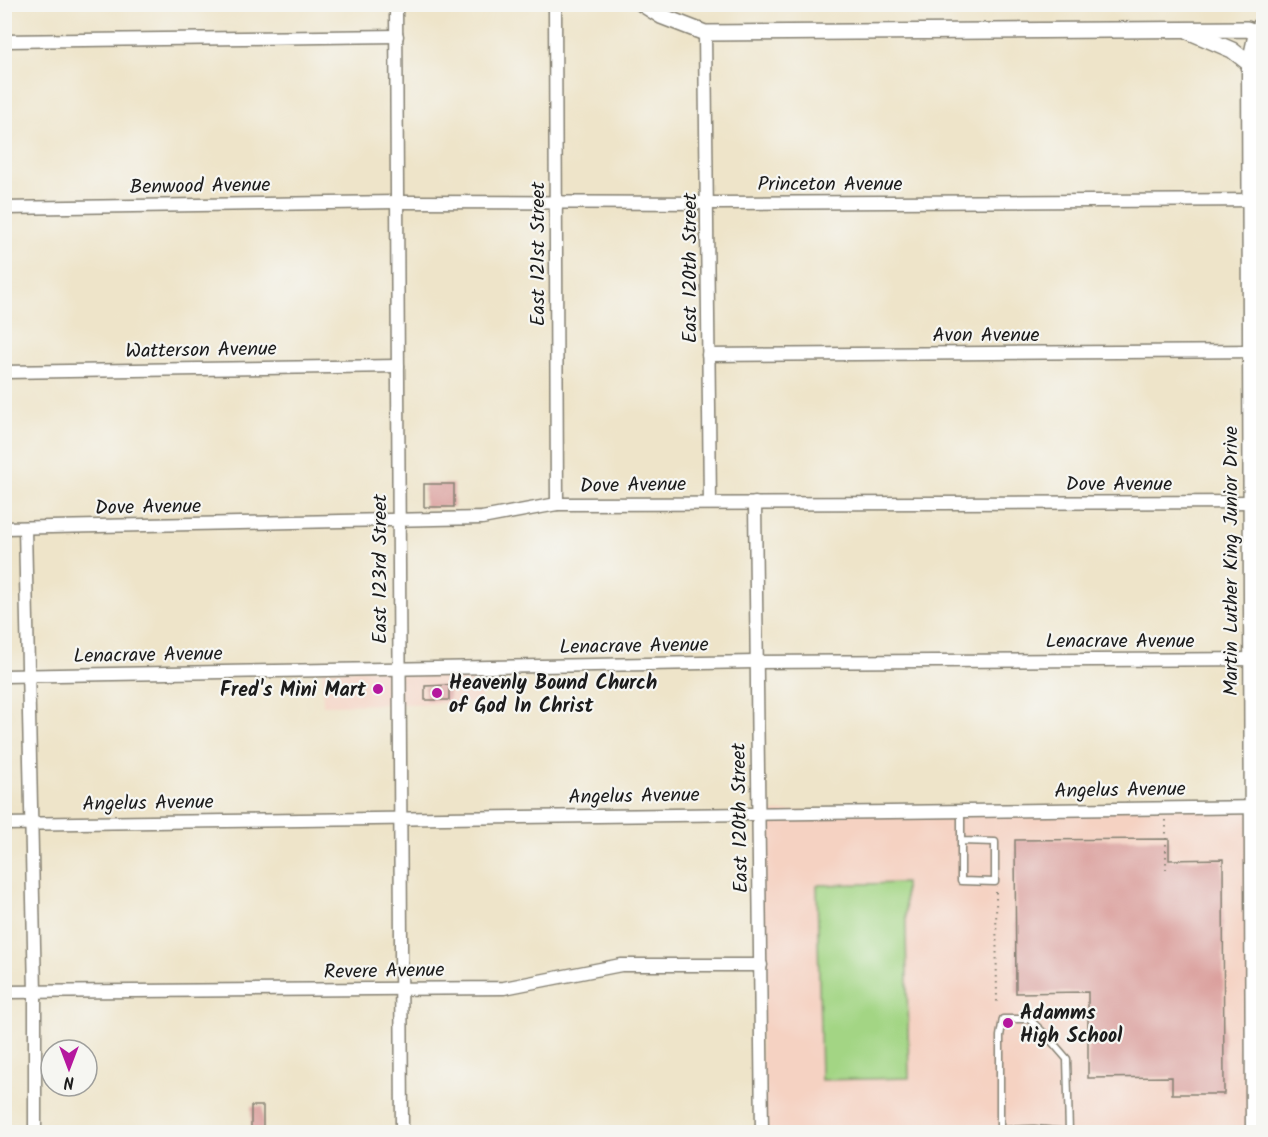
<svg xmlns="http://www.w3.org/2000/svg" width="1268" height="1137" viewBox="0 0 1268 1137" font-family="Kalam,sans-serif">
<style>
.built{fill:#f5d2c2}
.green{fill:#a3d584;stroke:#607850;stroke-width:1.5}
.building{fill:#da9e9b}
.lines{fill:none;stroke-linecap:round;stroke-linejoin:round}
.service-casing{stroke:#858072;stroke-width:9}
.minor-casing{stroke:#858072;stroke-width:15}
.tertiary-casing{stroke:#858072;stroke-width:18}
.secondary-casing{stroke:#858072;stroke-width:21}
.path{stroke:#858072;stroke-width:2;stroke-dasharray:1.5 4.5;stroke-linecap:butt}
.service{stroke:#fff;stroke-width:6}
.minor{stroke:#fff;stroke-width:12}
.tertiary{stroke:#fff;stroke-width:15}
.secondary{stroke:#fff;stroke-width:18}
.poi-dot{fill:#b5179e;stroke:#f6f6f2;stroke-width:2}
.labels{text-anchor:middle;stroke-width:4.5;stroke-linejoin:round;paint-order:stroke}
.street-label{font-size:20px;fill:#1c1c1c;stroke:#f6f6f2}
.poi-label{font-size:20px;font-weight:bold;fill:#1c1c1c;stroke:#f6f6f2;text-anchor:start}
</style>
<rect width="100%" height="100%" fill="#f6f6f2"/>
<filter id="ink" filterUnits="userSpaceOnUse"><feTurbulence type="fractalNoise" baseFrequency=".0167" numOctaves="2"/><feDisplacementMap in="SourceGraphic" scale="12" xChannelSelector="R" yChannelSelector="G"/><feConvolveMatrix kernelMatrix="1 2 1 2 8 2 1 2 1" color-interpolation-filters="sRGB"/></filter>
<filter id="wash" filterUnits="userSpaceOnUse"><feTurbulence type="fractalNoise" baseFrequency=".008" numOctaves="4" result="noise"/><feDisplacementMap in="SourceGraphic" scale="24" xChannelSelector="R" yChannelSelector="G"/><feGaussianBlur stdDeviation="1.35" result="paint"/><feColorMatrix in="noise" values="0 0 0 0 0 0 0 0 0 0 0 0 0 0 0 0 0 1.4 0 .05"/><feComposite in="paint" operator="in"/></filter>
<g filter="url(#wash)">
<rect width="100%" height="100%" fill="#eee4c9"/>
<g class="built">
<path d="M480,667L481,703L323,705L322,670Z"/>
<path d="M1254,807L1255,1132H762L758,812Z"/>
</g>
<path class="green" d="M905,883L909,1078L821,1080L817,885Z"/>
<g id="blocks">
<g class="building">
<rect x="424" y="484" width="30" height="23"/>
<path d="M449,685V700H425V686Z"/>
<path d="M1169,839V860L1223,859L1224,1094H1172V1077L1088,1078V992L1016,993L1015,840Z"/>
<rect x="251" y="1106" width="12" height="26"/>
</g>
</g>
</g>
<g filter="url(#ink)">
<use href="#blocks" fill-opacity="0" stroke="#858072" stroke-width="1.5"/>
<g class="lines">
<defs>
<g id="service">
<path d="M961,811C961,834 961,858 961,881L995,882V842L961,841"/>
<path d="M1000,1130L1034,1129L1069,1132"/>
<path d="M1000,1132V1036L1003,1019H1029L1047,1036L1067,1059L1069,1132"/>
</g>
<g id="minor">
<path d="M396,4L402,1132"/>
<path d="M555,4L557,504"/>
<path d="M705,33L710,503"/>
<path d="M4,41L397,36"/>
<path d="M4,208L397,202L718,203L1264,200"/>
<path d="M708,355L1264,351"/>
<path d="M4,372L398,366"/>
<path d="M755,503L762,1132"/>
<path d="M4,528L482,518L557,504L1264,502"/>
<path d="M25,528L35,992V1132"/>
<path d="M4,676L755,662L1264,659"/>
<path d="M4,824L1264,807"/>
<path d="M4,992L504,988L621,965H761"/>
</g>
<g id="tertiary">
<path d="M642,4L661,16L705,33L1247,29L1258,33L1264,37"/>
<path d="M1190,32L1232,50L1251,65"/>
</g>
<path id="secondary" d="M1255,1132L1251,65L1258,33L1264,23"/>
</defs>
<use href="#service" class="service-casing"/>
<use href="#minor" class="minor-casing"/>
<use href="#tertiary" class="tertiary-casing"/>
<use href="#secondary" class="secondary-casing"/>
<g class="path">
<path d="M1166,820V872"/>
<path d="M996,892L997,1006"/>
</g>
<use href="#service" class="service"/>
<use href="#minor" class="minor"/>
<use href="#tertiary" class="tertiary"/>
<use href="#secondary" class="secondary"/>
</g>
</g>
<g class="poi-dot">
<circle cx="378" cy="689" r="6"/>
<circle cx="437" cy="693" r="6"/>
<circle cx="1008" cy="1023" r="6"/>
</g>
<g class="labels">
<g class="street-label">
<text x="830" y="190">Princeton Avenue</text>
<text transform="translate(200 185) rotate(-1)" y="7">Benwood Avenue</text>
<text transform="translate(537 254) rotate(-90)" y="7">East 121st Street</text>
<text transform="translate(689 268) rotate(-90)" y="7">East 120th Street</text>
<text x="986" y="341">Avon Avenue</text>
<text transform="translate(201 349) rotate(-1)" y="7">Watterson Avenue</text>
<text x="1119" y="490">Dove Avenue</text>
<text transform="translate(633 484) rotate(-1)" y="7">Dove Avenue</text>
<text transform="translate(148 506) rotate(-1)" y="7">Dove Avenue</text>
<text transform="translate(1230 561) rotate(-90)" y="7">Martin Luther King Junior Drive</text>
<text transform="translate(379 569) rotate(-90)" y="7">East 123rd Street</text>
<text x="1120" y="647">Lenacrave Avenue</text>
<text transform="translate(634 645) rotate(-1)" y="7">Lenacrave Avenue</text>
<text transform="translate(148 654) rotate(-1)" y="7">Lenacrave Avenue</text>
<text transform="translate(1120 789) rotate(-1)" y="7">Angelus Avenue</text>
<text transform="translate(634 795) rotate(-1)" y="7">Angelus Avenue</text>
<text transform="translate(148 802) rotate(-1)" y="7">Angelus Avenue</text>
<text transform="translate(739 818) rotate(-91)" y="7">East 120th Street</text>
<text transform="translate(384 970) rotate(-1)" y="7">Revere Avenue</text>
</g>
<g class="poi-label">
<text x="449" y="689">Heavenly Bound Church<tspan x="449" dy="23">of God In Christ</tspan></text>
<text x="366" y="696" text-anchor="end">Fred's Mini Mart</text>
<text x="1020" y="1019">Adamms<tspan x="1020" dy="23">High School</tspan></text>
</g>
</g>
<rect width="1268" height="1137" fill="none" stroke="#f6f6f2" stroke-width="24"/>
<g transform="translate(69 1068) rotate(180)"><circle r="28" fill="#f6f6f2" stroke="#9f9f9c" stroke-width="1.5"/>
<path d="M0-4.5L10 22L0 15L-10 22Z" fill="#b5179e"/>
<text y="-9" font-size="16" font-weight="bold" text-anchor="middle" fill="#1c1c1c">N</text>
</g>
</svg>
